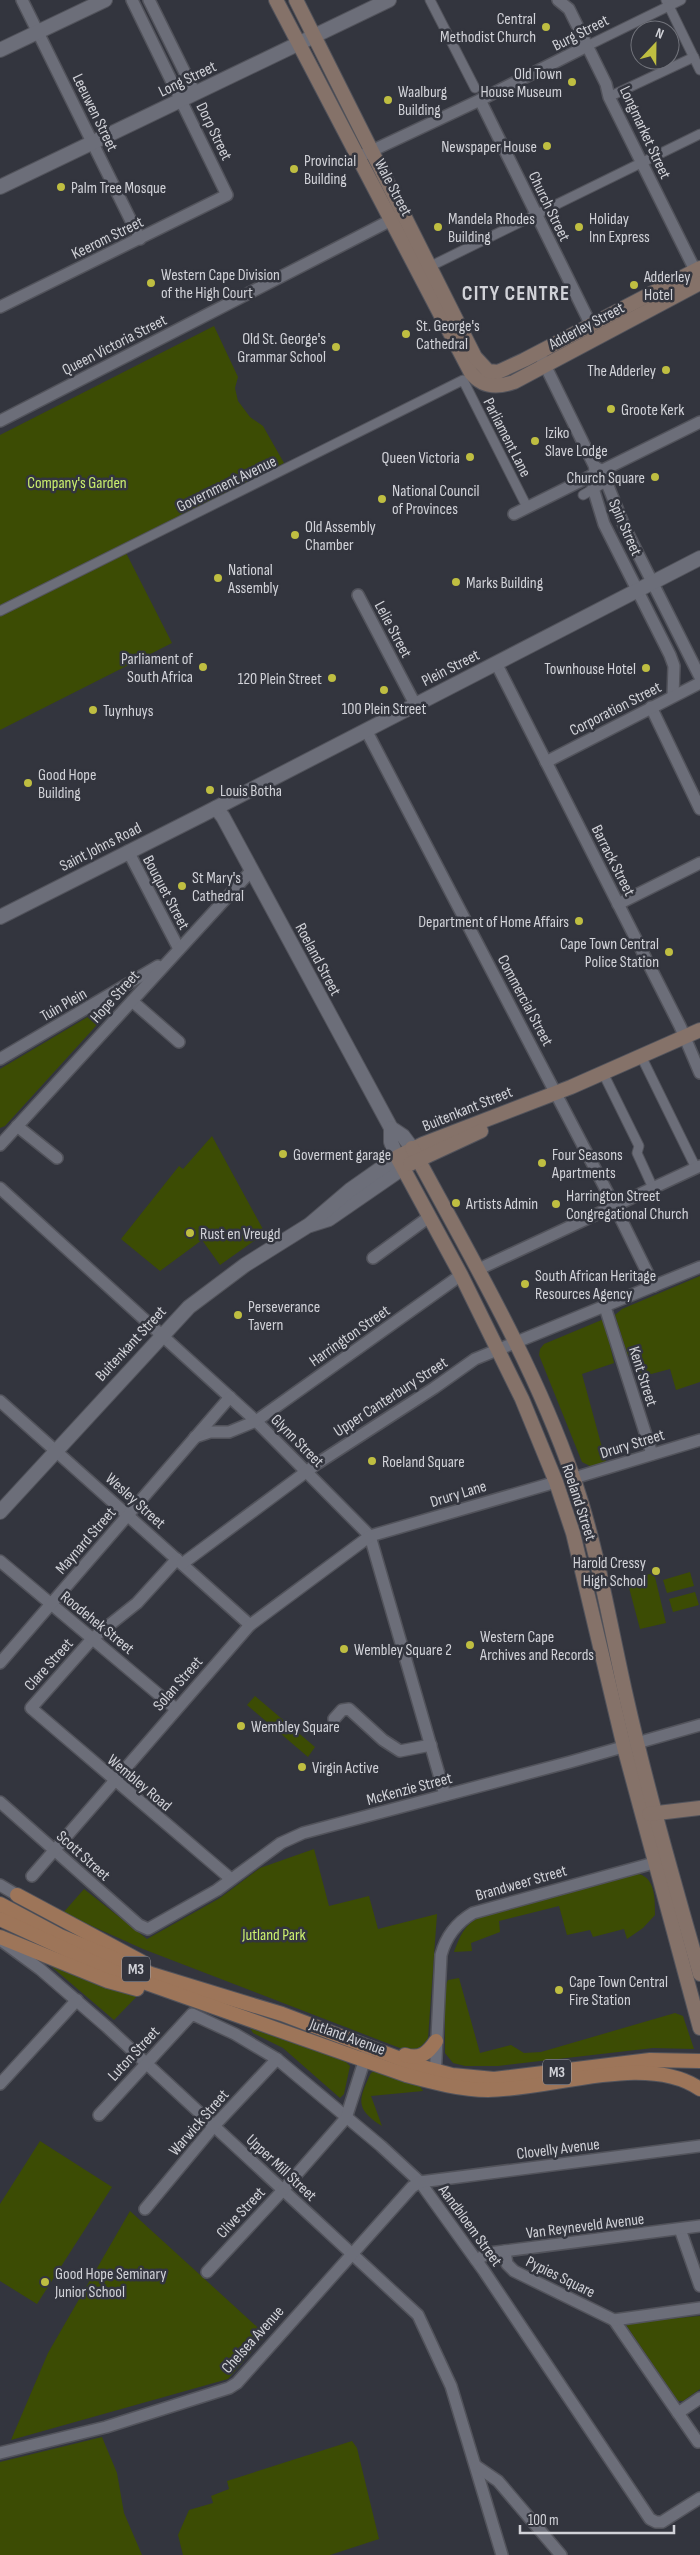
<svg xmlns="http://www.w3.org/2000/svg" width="700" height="2555" viewBox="0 0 700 2555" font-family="'Sofia Sans Condensed',sans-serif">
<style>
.green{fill:#3c4c04}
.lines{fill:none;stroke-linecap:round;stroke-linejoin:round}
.pedestrian-casing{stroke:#52535b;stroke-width:11}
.minor-casing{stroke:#52535b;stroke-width:14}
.tertiary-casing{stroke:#52535b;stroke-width:16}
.secondary-casing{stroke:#52535b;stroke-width:16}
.primary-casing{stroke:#52535b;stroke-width:16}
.pedestrian{stroke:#6c6e79;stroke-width:9}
.minor{stroke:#6c6e79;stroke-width:11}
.tertiary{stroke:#6c6e79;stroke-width:14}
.secondary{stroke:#857269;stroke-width:14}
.primary{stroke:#9d7559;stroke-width:14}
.poi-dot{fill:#bfbe41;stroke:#33353e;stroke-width:2}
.labels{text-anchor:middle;stroke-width:5;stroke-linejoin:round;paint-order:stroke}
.shield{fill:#33353e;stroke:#a2a3aa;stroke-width:1}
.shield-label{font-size:15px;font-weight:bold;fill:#d1d2d8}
.poi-label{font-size:16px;fill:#d1d2d8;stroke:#33353e;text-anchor:start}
.street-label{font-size:16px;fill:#d1d2d8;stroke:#33353e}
.park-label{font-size:16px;fill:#caee6e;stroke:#33353e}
.district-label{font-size:21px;font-weight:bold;letter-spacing:1px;fill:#d1d2d8;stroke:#33353e}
</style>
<rect width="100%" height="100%" fill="#33353e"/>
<g class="green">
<path d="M214,326L238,377L235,388L238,401L250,417L263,426L284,463L122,545L172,643L0,730V435Z"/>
<path d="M113,1002L115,1005L5,1126L0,1128V1069Z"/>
<path d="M212,1136L265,1233L220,1265L202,1240L160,1271L121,1239L179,1166L183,1169Z"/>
<path d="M700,1276V1382L676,1390L670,1369L640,1377L634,1357L628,1356L615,1315L622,1309Z"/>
<path d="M604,1319L614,1363L582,1374L606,1462L592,1467L582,1462L539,1355L540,1349L544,1344Z"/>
<path d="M690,1572L694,1586L667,1593L663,1580Z"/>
<path d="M654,1573L666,1623L640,1629L627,1580Z"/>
<path d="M695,1592L699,1605L673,1612L669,1599Z"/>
<path d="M255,1696L315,1747L308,1757L247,1705Z"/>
<path d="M314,1849L329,1906L369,1896L378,1929L437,1914L428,2038C422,2047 417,2051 405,2050L143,1949L63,1913L84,1889L147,1939L220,1898L260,1868Z"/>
<path d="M629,1873C655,1872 655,1894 655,1915L643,1928L627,1939L624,1929L593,1937L590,1930L567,1935L559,1906L499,1921L500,1932L471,1943L472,1951L454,1952C460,1936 464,1925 480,1917Z"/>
<path d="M46,1962L141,1992L114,2020Z"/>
<path d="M459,1978L480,2053L511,2045L524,2053L541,2052L675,2013L683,2016L694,2049L653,2048L498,2066H465L453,2063L445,2053V1986L448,1980Z"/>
<path d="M250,2028L345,2061L350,2066L344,2094L340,2098L283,2048L253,2033Z"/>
<path d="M378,2069L418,2083L423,2091L371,2096L382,2126C355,2109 358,2100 371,2073Z"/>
<path d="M40,2141L112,2187L37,2304L0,2281V2204Z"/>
<path d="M130,2211L266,2335L228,2379L11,2440L48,2353Z"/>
<path d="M700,2316V2389L683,2401H678L626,2325L627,2323Z"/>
<path d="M102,2437L117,2473L124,2513L142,2555H0V2462Z"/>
<path d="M352,2441L357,2448L379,2539L330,2555H183L178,2535L189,2510L213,2503L211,2496L229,2489L227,2481Z"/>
</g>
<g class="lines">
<defs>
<g id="pedestrian">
<path d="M430,0L475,88"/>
<path d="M666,0L700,70"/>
<path d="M587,46L681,0"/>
<path d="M615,94L694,57"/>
<path d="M435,264L700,134"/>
<path d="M583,495L612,478"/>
<path d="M0,611L463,380L527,507"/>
<path d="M641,1056L696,1168"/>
<path d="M603,1073L639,1146L637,1153L653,1188"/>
</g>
<g id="minor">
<path d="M22,0L140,239"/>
<path d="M149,0L195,93"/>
<path d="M558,0L569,9L606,84L609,97L699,278"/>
<path d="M480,100L591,325"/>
<path d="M365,154L480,100L587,46"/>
<path d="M0,307L227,195L132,0"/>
<path d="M542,359L595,467L601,470"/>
<path d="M0,421L399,216"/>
<path d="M595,467L593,488L604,524L670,655L674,666L673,696"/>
<path d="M602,471L625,528L700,677"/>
<path d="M514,514L700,422"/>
<path d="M358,595L415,704"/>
<path d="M496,663L680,1026L700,1073"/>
<path d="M651,707L700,809"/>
<path d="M366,730L614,1205L654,1286"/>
<path d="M546,762L700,683"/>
<path d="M128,851L179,949"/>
<path d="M618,904L700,863"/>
<path d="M132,1001L179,1042"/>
<path d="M0,1059L158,966"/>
<path d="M17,1126L57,1158"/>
<path d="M0,1145L252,870"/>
<path d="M0,1188L256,1421L370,1536L445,1795"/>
<path d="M373,1258L429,1217"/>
<path d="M479,1269L700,1166"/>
<path d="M605,1307L652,1454"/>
<path d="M0,1401L250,1625"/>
<path d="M195,1437L210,1432H229L256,1421L461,1275"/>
<path d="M574,1478L700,1440"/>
<path d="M177,1559L137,1603L93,1638L31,1708L231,1879"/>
<path d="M0,1561L176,1709"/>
<path d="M182,1564L318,1463L434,1388L475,1359L700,1267"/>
<path d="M0,1663L230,1397"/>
<path d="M334,1719L342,1710L349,1709L383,1740L400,1751L431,1745"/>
<path d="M0,1802L139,1925L148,1929L217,1890L281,1843L303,1833L570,1762L700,1725"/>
<path d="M32,1876L250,1625L370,1536L556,1482"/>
<path d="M0,1885L17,1895"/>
<path d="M3,1942L40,1969L107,2027L418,2315L451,2386L502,2555"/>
<path d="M435,2079L441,1955C446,1936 456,1923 473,1913L661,1861"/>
<path d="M0,2084L77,2000"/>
<path d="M99,2115L192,2014L235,2034L277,2059L381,2146L420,2182L484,2271L650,2519L656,2522H662L700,2498"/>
<path d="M145,2209L214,2126L277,2059"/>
<path d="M680,2229L700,2286"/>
<path d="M505,2251L507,2264L514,2271L614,2320L698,2442"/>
<path d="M476,2260L489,2253L700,2226"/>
<path d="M207,2272L283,2190L346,2118L369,2046"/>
<path d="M614,2320L700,2308"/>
<path d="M678,2413L700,2398"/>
<path d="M0,2453L106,2427L229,2388L237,2383L412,2187L420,2182L700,2146"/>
<path d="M476,2466L498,2481L561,2555"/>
</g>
<g id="tertiary">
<path d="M0,50L105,0"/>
<path d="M0,187L389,0"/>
<path d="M216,808L223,817L391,1128L403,1136L412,1148"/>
<path d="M0,917L202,815L700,558"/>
<path d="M310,1225L329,1219L403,1168"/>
<path d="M0,1512L189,1307L245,1265L309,1225L350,1190L397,1157L391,1142V1128"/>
</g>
<g id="secondary">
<path d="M276,0L471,373C482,387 497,388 514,382L700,283"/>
<path d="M296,0L475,357L488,371L498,372L524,360L700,268"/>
<path d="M700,1030L571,1087L423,1144L397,1157L461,1275L522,1399L556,1482L573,1533L624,1747L700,2028"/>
<path d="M412,1148C470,1256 533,1362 573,1477C597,1545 610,1626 626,1696C647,1789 674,1882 700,1974"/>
<path d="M410,1164L481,1131"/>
<path d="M649,1814L700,1808"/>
</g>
<g id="primary">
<path d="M17,1895L142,1962"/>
<path d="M0,1904L60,1936L151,1974L282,2014L419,2066L452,2075L494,2079L650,2060L700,2061"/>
<path d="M0,1919L115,1972L406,2075C432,2082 461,2090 488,2090C551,2090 646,2052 700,2089"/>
<path d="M0,1937L108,1981L137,1989"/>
<path d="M405,2055C420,2060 428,2053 436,2041"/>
</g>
</defs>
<use href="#pedestrian" class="pedestrian-casing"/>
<use href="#minor" class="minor-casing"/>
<use href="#tertiary" class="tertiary-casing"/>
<use href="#secondary" class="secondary-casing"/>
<use href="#primary" class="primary-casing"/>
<use href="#pedestrian" class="pedestrian"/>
<use href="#minor" class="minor"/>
<use href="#tertiary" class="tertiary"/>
<use href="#secondary" class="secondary"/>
<use href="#primary" class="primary"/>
</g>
<g class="poi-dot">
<circle cx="546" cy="27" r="5"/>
<circle cx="572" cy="82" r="5"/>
<circle cx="388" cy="100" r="5"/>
<circle cx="547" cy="146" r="5"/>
<circle cx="294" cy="169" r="5"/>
<circle cx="61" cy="187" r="5"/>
<circle cx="438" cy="227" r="5"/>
<circle cx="579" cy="227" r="5"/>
<circle cx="151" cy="283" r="5"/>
<circle cx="634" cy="285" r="5"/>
<circle cx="406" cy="334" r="5"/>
<circle cx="336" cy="347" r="5"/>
<circle cx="666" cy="370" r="5"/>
<circle cx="611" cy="409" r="5"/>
<circle cx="535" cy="441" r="5"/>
<circle cx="470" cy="457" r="5"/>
<circle cx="655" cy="477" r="5"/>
<circle cx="382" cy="499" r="5"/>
<circle cx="295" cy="535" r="5"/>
<circle cx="218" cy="578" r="5"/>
<circle cx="456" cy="582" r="5"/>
<circle cx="203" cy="667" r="5"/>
<circle cx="646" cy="668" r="5"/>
<circle cx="332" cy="678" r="5"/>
<circle cx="384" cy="690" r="5"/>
<circle cx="93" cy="710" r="5"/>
<circle cx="28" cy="783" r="5"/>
<circle cx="210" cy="790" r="5"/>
<circle cx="182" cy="886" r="5"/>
<circle cx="579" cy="921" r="5"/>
<circle cx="669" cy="952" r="5"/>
<circle cx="283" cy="1154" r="5"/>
<circle cx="542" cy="1163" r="5"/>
<circle cx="456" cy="1203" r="5"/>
<circle cx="556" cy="1204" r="5"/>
<circle cx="190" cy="1233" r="5"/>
<circle cx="525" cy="1284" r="5"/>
<circle cx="238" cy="1315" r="5"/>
<circle cx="372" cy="1461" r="5"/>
<circle cx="656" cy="1571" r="5"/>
<circle cx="470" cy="1645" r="5"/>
<circle cx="344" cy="1649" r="5"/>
<circle cx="241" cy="1726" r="5"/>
<circle cx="302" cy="1767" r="5"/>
<circle cx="559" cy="1990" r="5"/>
<circle cx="45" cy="2282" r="5"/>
</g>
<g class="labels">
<g class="shield">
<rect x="122" y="1956.5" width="28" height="25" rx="4"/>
<rect x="543" y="2059.5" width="28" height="25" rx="4"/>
</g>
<g class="shield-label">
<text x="136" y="1974">M3</text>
<text x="557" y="2077">M3</text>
</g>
<g class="poi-label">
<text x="536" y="24" text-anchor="end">Central<tspan x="536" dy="18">Methodist Church</tspan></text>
<text x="562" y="79" text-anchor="end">Old Town<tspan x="562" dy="18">House Museum</tspan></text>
<text x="398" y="97">Waalburg<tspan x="398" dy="18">Building</tspan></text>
<text x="537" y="152" text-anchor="end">Newspaper House</text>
<text x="304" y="166">Provincial<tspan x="304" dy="18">Building</tspan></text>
<text x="71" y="193">Palm Tree Mosque</text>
<text x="448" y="224">Mandela Rhodes<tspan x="448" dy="18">Building</tspan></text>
<text x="589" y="224">Holiday<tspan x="589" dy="18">Inn Express</tspan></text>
<text x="161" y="280">Western Cape Division<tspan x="161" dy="18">of the High Court</tspan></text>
<text x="644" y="282">Adderley<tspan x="644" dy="18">Hotel</tspan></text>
<text x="416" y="331">St. George's<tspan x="416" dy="18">Cathedral</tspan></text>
<text x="326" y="344" text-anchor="end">Old St. George's<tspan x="326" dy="18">Grammar School</tspan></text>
<text x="656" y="376" text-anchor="end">The Adderley</text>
<text x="621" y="415">Groote Kerk</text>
<text x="545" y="438">Iziko<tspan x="545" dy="18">Slave Lodge</tspan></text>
<text x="460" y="463" text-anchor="end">Queen Victoria</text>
<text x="645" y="483" text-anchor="end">Church Square</text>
<text x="392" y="496">National Council<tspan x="392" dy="18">of Provinces</tspan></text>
<text x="305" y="532">Old Assembly<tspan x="305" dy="18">Chamber</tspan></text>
<text x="228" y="575">National<tspan x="228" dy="18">Assembly</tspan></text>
<text x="466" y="588">Marks Building</text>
<text x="193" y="664" text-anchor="end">Parliament of<tspan x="193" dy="18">South Africa</tspan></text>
<text x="636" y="674" text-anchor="end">Townhouse Hotel</text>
<text x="322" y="684" text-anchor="end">120 Plein Street</text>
<text x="384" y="714" text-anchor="middle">100 Plein Street</text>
<text x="103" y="716">Tuynhuys</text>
<text x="38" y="780">Good Hope<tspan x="38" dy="18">Building</tspan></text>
<text x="220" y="796">Louis Botha</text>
<text x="192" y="883">St Mary's<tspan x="192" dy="18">Cathedral</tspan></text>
<text x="569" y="927" text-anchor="end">Department of Home Affairs</text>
<text x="659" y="949" text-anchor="end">Cape Town Central<tspan x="659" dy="18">Police Station</tspan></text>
<text x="293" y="1160">Goverment garage</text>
<text x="552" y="1160">Four Seasons<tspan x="552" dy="18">Apartments</tspan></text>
<text x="566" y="1201">Harrington Street<tspan x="566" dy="18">Congregational Church</tspan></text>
<text x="466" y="1209">Artists Admin</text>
<text x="200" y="1239">Rust en Vreugd</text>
<text x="535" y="1281">South African Heritage<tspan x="535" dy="18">Resources Agency</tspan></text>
<text x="248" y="1312">Perseverance<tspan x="248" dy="18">Tavern</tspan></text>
<text x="382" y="1467">Roeland Square</text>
<text x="646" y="1568" text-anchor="end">Harold Cressy<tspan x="646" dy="18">High School</tspan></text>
<text x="480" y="1642">Western Cape<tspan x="480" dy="18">Archives and Records</tspan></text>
<text x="354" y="1655">Wembley Square 2</text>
<text x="251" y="1732">Wembley Square</text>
<text x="312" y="1773">Virgin Active</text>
<text x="569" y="1987">Cape Town Central<tspan x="569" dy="18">Fire Station</tspan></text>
<text x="55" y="2279">Good Hope Seminary<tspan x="55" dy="18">Junior School</tspan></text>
</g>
<g class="street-label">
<text transform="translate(580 32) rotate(-27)" y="6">Burg Street</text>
<text transform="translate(187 78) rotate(-26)" y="6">Long Street</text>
<text transform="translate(96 112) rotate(64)" y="6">Leeuwen Street</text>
<text transform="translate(215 131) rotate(64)" y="6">Dorp Street</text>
<text transform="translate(646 132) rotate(65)" y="6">Longmarket Street</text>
<text transform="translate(394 187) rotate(62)" y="6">Wale Street</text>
<text transform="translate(550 206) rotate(64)" y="6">Church Street</text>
<text transform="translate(107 237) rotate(-26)" y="6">Keerom Street</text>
<text transform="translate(586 325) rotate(-28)" y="6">Adderley Street</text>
<text transform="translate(114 344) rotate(-27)" y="6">Queen Victoria Street</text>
<text transform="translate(508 437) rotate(63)" y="6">Parliament Lane</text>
<text transform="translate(226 483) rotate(-26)" y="6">Government Avenue</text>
<text transform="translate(626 527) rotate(66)" y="6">Spin Street</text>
<text transform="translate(394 629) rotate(62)" y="6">Lelie Street</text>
<text transform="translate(450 667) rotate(-27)" y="6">Plein Street</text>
<text transform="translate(615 708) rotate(-27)" y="6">Corporation Street</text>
<text transform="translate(100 846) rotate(-27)" y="6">Saint Johns Road</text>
<text transform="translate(614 860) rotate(63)" y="6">Barrack Street</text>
<text transform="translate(167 892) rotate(62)" y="6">Bouquet Street</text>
<text transform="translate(319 959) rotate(62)" y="6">Roeland Street</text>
<text transform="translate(114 996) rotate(-48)" y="6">Hope Street</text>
<text transform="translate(526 1000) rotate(62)" y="6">Commercial Street</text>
<text transform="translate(63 1004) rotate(-30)" y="6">Tuin Plein</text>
<text transform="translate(467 1108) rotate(-22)" y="6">Buitenkant Street</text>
<text transform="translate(349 1335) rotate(-35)" y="6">Harrington Street</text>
<text transform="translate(130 1343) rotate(-47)" y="6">Buitenkant Street</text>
<text transform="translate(644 1376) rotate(72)" y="6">Kent Street</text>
<text transform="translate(390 1396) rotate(-33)" y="6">Upper Canterbury Street</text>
<text transform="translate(298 1440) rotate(45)" y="6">Glynn Street</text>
<text transform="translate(632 1443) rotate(-17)" y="6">Drury Street</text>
<text transform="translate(458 1493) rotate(-17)" y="6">Drury Lane</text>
<text transform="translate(136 1500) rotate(42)" y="6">Wesley Street</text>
<text transform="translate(580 1502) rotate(72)" y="6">Roeland Street</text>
<text transform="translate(85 1540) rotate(-49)" y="6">Maynard Street</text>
<text transform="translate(98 1622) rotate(39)" y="6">Roodehek Street</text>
<text transform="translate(48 1664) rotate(-48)" y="6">Clare Street</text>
<text transform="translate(177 1683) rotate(-49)" y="6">Solan Street</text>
<text transform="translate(140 1782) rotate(40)" y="6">Wembley Road</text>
<text transform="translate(409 1788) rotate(-15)" y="6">McKenzie Street</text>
<text transform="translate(84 1855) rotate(42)" y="6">Scott Street</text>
<text transform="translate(521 1882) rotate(-16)" y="6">Brandweer Street</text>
<text transform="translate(348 2036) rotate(20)" y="6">Jutland Avenue</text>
<text transform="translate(133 2053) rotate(-47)" y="6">Luton Street</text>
<text transform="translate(198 2122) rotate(-49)" y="6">Warwick Street</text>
<text transform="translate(558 2148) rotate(-7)" y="6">Clovelly Avenue</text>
<text transform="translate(282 2167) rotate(43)" y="6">Upper Mill Street</text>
<text transform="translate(240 2212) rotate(-47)" y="6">Clive Street</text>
<text transform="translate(471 2225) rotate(54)" y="6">Aandbloem Street</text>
<text transform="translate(585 2225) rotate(-7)" y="6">Van Reyneveld Avenue</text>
<text transform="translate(561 2276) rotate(26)" y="6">Pypies Square</text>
<text transform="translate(252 2339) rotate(-48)" y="6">Chelsea Avenue</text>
</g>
<g class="park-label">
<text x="77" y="488">Company's Garden</text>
<text x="274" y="1940">Jutland Park</text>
</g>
<g class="district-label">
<text x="516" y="300">CITY CENTRE</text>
</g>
</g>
<g transform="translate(655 45) rotate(22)"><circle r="24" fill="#33353e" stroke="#72747c"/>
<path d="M0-4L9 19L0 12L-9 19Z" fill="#bfbe41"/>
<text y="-8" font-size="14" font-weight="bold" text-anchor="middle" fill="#d1d2d8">N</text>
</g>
<path d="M520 2525v8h154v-8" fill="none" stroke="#d1d2d8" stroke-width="2.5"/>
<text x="528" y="2525" font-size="15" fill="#d1d2d8" stroke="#33353e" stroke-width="4" paint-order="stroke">100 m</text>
</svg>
